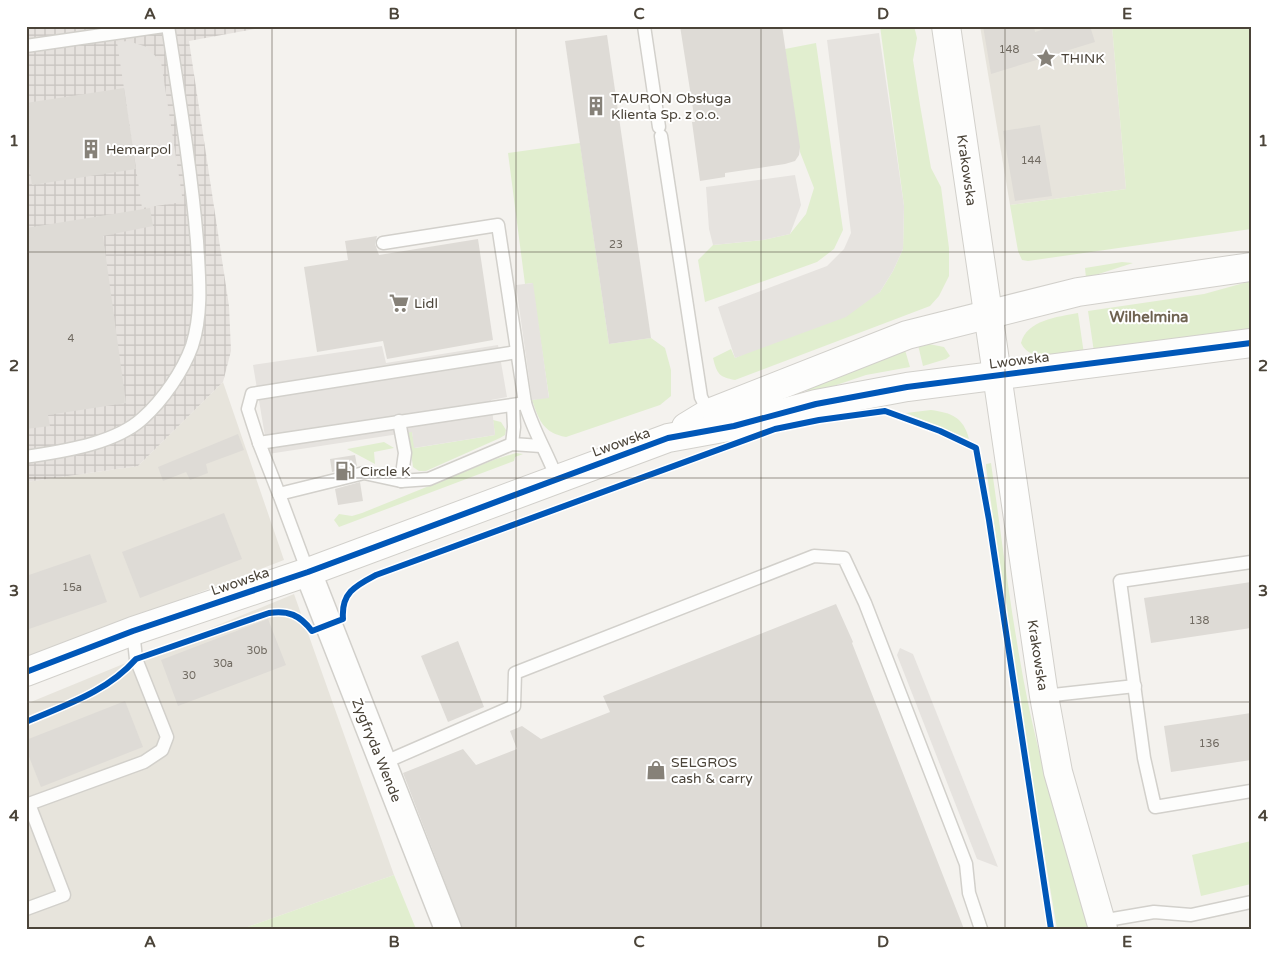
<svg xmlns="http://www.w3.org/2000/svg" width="1277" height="955" viewBox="0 0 1277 955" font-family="'Varela Round',sans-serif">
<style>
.residential{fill:#e7e4dc}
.industrial{fill:url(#industrial-grid)}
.grass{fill:#e1eecf}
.parking{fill:#e6e3df}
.building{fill:#dedbd6}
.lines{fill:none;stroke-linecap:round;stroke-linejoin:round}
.service-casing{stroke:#d2d0cb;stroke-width:15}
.minor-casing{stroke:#d2d0cb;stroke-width:29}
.tertiary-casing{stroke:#d2d0cb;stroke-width:30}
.service{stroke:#fdfdfc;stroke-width:12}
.minor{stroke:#fdfdfc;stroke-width:26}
.tertiary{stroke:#fdfdfc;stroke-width:28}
.cycleway-casing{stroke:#fff;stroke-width:9}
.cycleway{stroke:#0057b8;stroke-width:6}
.grid{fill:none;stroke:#4b4439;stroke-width:1;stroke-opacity:0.55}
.labels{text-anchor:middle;stroke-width:4;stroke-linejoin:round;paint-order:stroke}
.number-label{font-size:11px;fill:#706a61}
.poi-label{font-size:14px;fill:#4b4439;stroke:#fff;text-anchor:start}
.street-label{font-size:14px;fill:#4b4439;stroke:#fff}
.neighbourhood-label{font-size:15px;font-weight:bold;fill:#6e6250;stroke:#fff}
.neatline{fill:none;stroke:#4b4439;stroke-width:2}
.grid-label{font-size:16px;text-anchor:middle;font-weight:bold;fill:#4b4439}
</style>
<defs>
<pattern id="industrial-grid" width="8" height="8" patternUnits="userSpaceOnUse" patternTransform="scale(1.25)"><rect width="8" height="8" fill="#e6e2de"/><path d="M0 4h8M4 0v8" fill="none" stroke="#c7c3bf"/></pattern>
</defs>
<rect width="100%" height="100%" fill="#f4f2ee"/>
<g class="residential">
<path d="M980,26H1112L1126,189L1010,205Z"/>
<path d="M223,382L284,560L26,659V482L138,466Z"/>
<path d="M294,594L394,875L242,929H26V704Z"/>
</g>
<path class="industrial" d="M26,26H271L189,41L229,306L231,351L223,382L138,466L26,482Z"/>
<g class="grass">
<path d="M880,26H914L917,38L913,60L920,105L931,168L941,187L949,248V276L939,296L930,306L735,380C719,377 717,374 713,358L731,349L735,358L880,292L893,271L903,249L904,206Z"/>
<path d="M1112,26H1251V229L1028,261L1022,260L1018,251L1010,205L1126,189Z"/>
<path d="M816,43L843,230L834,249L817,262L705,302L698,260L713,245L763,240L790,234L806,214L814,188L800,152L785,49Z"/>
<path d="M580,143L609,344L651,338L665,348L671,370V396L660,405L566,437C544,433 539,421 532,400L549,397L532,283L525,284L508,153Z"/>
<path d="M1122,262L1133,263L1086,278L1085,268Z"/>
<path d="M1251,281V329L1094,352L1088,311L1204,294Z"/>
<path d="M1078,313L1084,354C1066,355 1030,364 1021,343C1027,320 1057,317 1078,313Z"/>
<path d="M929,344L944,347L950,356L946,359L923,366L918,345Z"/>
<path d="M905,350L910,367L866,375L816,392H808L806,388Z"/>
<path d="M931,410C952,413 963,417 969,439L906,413Z"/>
<path d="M493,420L501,422L506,430L505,435L500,438L426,471H419L413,467L408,432H412L415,448L495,435Z"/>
<path d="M384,442L394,448L374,452L375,464L347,449Z"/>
<path d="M516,453L523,454L515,457L514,461L339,527L334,520L339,514L352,516L362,513L496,459Z"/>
<path d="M991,463C1003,547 1013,633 1031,717C1047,789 1069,859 1090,929H1057L1022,721L986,467V464Z"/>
<path d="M1251,841V884L1201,896L1192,855Z"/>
<path d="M394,875L416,929H242Z"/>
</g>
<g class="parking">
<path d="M879,33L904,206L903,249L893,271L880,292L846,317L735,358L718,307L827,266L844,249L851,233L827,40Z"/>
<path d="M128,41L147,47L161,62L183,202L142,208L117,42Z"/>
<path d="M795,175L801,205L790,234L763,240L713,245L709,229L706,187Z"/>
<path d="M533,283L549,398L532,400L516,285Z"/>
<path d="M498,345L507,397L491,400L495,435L414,448L412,432L268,454L253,365L382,346L386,363Z"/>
<path d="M900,648L913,654L998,867L977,859L897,655Z"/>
</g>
<g class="building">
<path d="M680,26H782L800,147L799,155L795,161L785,164L725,173V177L700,181L692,122H695Z"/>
<path d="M983,26H1034L1035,32L1054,26H1090L1095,42L991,74Z"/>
<path d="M607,35L651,338L609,344L565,41Z"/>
<path d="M124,88L136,169L32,185L26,147V103Z"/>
<path d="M1040,125L1052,196L1015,201L1003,131Z"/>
<path d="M150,208L153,226L103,236L126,403L48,415L50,426L26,429V228Z"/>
<path d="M377,236L375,244L379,255L478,239L493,340L387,359L383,341L317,352L304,267L348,260L345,241Z"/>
<path d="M238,434L244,450L206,464L208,473L190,480L186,472L163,481L158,467Z"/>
<path d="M355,455L357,466L332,472L330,459Z"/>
<path d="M360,482L363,501L338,505L335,489Z"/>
<path d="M224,513L242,559L140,598L122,552Z"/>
<path d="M90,554L107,602L26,630V576Z"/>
<path d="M1251,582V628L1151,643L1144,598Z"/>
<path d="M836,604L853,642L852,643L964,929H463L403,773L463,749L476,765L517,749L510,731L522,726L541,739L610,712L603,696Z"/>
<path d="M268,619L286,665L178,706L161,660Z"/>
<path d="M458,641L484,707L448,722L421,656Z"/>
<path d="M125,701L143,747L41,787L26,749V740Z"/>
<path d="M1251,713V760L1171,772L1164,726Z"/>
</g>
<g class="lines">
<defs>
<g id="service">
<path d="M644,26L659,127"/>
<path d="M26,46L164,26"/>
<path d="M661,136L701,397L709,413"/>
<path d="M383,243L498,225L525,403"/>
<path d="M517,352L252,394L248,409L259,443L525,403C533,431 547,452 557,479"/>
<path d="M399,421L405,453L401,481"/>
<path d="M259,443L279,494L364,473L401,481L429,479L512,444L541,446"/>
<path d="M512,444L514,427L513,406"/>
<path d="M26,457C63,451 115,444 143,418C163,400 183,371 192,346C203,312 199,276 197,241C191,169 179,97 168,26"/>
<path d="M279,494L308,572"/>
<path d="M1251,562L1120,581L1144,758L1155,807L1251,791"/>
<path d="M1044,696L1135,686"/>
<path d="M383,763L514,706L515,673L814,556L844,558L865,603L966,864L969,893L981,929"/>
<path d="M26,805L144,762L162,750L167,737L136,659L133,631"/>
<path d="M26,909L64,895L29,804"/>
<path d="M1101,921L1154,912L1191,915L1251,902"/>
</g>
<path id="minor" d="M308,572L448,929"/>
<g id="tertiary">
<path d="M946,26L1044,696L1058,772L1103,929"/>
<path d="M686,427L709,413L907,335L1078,292L1251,267"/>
<path d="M26,672L133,631L308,572L668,438L734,426L816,404L907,387L1251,343"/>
</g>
</defs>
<use href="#service" class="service-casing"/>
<use href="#minor" class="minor-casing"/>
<use href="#tertiary" class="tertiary-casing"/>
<use href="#service" class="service"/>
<use href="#minor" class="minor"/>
<use href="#tertiary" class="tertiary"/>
<defs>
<g id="cycleway">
<path d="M26,672L133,631L308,572L668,438L734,426L816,404L907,387L1251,343"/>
<path d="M26,722C65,705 107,692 136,659L269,613C288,610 300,615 312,631L343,619C341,593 355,586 376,575L775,429L819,420L885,411L940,431L976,448L989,520L1051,929"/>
</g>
</defs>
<use href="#cycleway" class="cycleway-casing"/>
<use href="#cycleway" class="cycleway"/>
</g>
<path class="grid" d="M272,26V929M516,26V929M761,26V929M1005,26V929M26,252H1251M26,478H1251M26,702H1251"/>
<defs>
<symbol id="sight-bare" viewBox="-9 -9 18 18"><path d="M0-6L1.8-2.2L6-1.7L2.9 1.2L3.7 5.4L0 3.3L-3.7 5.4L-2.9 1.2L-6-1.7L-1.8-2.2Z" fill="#868178" stroke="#fff" stroke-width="2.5" paint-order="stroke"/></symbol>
<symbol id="building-bare" viewBox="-9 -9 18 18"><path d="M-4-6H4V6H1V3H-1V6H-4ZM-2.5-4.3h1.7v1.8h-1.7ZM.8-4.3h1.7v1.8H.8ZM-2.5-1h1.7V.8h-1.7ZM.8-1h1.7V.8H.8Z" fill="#868178" stroke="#fff" stroke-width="2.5" paint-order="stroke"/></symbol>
<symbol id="supermarket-bare" viewBox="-9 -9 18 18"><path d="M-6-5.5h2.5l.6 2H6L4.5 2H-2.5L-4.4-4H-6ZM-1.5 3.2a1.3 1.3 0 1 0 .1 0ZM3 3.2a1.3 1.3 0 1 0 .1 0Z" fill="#868178" stroke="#fff" stroke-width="2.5" paint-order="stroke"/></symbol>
<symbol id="fuel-bare" viewBox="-9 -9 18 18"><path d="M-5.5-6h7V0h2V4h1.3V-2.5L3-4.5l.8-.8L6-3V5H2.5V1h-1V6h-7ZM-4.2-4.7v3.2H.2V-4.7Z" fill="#868178" stroke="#fff" stroke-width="2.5" paint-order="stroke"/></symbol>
<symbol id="shop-bare" viewBox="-9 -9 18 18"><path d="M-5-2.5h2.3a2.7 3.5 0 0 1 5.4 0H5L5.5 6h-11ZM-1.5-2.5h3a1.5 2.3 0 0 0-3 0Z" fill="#868178" stroke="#fff" stroke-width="2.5" paint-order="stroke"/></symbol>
</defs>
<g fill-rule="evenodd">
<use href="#sight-bare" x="1032" y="44" width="28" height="28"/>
<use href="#building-bare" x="582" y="92" width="28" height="28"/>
<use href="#building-bare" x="77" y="135" width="28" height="28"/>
<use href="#supermarket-bare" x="385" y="289" width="28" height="28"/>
<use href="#fuel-bare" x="331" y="457" width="28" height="28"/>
<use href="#shop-bare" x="642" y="756" width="28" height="28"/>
</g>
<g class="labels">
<g class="number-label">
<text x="1009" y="53">148</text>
<text x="1031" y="164">144</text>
<text x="616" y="248">23</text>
<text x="71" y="342">4</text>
<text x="72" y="591">15a</text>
<text x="1199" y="624">138</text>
<text x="257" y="654">30b</text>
<text x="223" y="667">30a</text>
<text x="189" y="679">30</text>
<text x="1209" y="747">136</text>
</g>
<g class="poi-label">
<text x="1061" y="63">THINK</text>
<text x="611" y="103">TAURON Obsługa<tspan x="611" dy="16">Klienta Sp. z o.o.</tspan></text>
<text x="106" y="154">Hemarpol</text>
<text x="414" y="308">Lidl</text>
<text x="360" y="476">Circle K</text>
<text x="671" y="767">SELGROS<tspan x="671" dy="16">cash &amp; carry</tspan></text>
</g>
<g class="street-label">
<text transform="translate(967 170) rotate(82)" y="5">Krakowska</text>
<text transform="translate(1019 360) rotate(-7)" y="5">Lwowska</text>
<text transform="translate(621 442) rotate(-20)" y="5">Lwowska</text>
<text transform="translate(240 581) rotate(-19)" y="5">Lwowska</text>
<text transform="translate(1038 655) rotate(81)" y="5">Krakowska</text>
<text transform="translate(377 750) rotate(68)" y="5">Zygfryda Wende</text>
</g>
<g class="neighbourhood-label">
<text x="1149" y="322">Wilhelmina</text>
</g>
</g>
<rect width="1277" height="955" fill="none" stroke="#ffffff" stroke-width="55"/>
<rect x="28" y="28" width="1222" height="900" class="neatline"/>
<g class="grid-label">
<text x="150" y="19">A</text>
<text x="394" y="19">B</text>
<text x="639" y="19">C</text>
<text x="883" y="19">D</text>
<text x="1127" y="19">E</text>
<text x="14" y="146">1</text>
<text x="1263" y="146">1</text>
<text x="14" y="371">2</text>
<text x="1263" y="371">2</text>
<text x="14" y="596">3</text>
<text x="1263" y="596">3</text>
<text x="14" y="821">4</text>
<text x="1263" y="821">4</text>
<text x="150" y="947">A</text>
<text x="394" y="947">B</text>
<text x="639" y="947">C</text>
<text x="883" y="947">D</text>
<text x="1127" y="947">E</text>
</g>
</svg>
